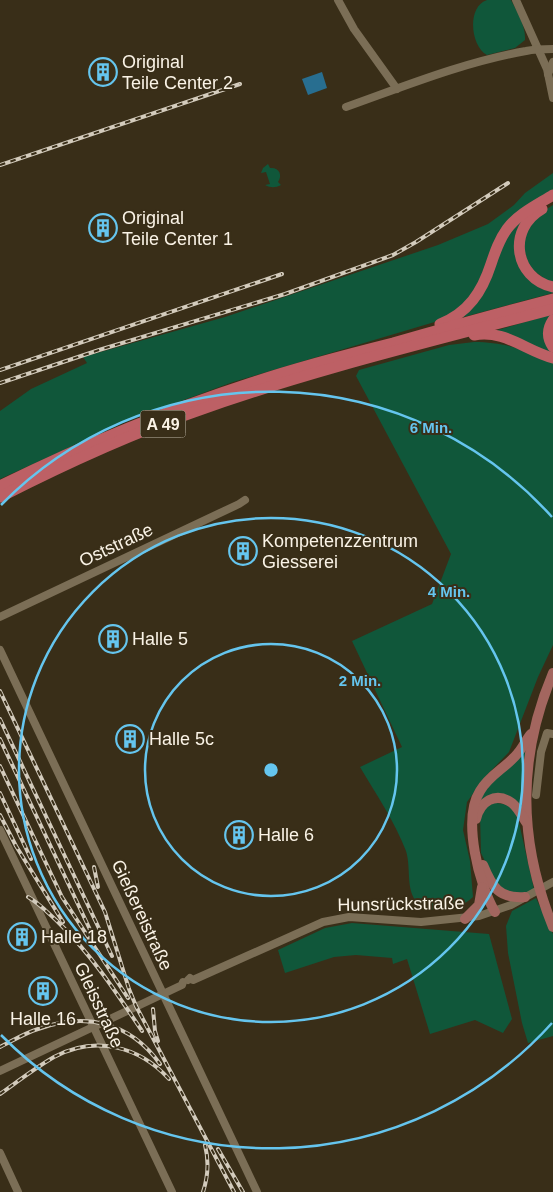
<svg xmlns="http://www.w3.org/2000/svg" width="553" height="1192" viewBox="0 0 553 1192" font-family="Helvetica,sans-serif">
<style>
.green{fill:#10573a}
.water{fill:#286e90}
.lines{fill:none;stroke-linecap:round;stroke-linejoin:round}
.minor{stroke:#7b6e56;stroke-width:8}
.major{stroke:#a3665f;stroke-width:10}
.highway{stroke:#bd6065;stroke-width:11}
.rail-casing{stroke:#d3cbbc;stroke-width:4}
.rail{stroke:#392e18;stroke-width:2;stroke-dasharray:5.5;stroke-linecap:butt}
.ring{fill:none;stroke:#65c5ee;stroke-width:2.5}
.labels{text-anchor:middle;stroke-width:4;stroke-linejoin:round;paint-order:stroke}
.shield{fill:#392e18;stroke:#c0b8a8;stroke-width:1}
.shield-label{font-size:16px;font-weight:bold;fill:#faf3e6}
.poi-label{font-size:18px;fill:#faf3e6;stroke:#392e18;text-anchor:start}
.street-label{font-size:18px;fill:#faf3e6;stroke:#392e18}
.centre{fill:#65c5ee;stroke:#392e18;stroke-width:2.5}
.ring-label{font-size:15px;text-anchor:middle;font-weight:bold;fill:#65c5ee;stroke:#392e18;stroke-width:4;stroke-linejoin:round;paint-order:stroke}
</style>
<rect width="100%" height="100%" fill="#392e18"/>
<g class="green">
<path d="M487,0H511C517,12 526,26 525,40L515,48L487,55C471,47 466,7 487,0Z"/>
<path d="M268,164L270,168C279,167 283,175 278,182L281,185C275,188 271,188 265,185L270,184L266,172L261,173L263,168Z"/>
<path d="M553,173V190L527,207L478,283L468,303L438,321L233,382L132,419L0,479V411L31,389L87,363L83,357L225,317L438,245L488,224L514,205L525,193Z"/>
<path d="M553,205V285L529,267L524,249V238L537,215Z"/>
<path d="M522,218L518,253L553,290V293L460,318L504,239Z"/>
<path d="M553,314V355L494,331Z"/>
<path d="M474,342C505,342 524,350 553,362V645L538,677L509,752L485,777L467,802L463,830L470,861L473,897C462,909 426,917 415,900C406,886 411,867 406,851C395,822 376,794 360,767L402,747L352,641L432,604L451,554L356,376L359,370L449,345Z"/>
<path d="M527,744L523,767V810L516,801H478L482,792Z"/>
<path d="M491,802L509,805L517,814L534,889L525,895L515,894L497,886L481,853L480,815Z"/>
<path d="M536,898L553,934V1036L528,1043L522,1023L508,953L506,926L512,911Z"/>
<path d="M352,923L489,934L512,1019L503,1033L475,1020L430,1034L407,959L393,964L392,958L356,955L334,957L285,973L278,950L325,928Z"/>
</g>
<path class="water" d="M322,72L327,88L308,95L302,79Z"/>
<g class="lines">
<g class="minor">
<path d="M338,0L354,29L397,89"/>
<path d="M516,0L547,69L553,98"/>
<path d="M548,74L553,62"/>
<path d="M346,107C405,86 464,62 526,51C535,49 544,49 553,49"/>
<path d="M0,617L239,504L245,500"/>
<path d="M0,650L257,1192"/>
<path d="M536,795L541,752L547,733L553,734"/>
<path d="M0,830L172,1192"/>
<path d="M188,980L190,978L193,980L323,922L349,917L421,922L479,916L511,905L553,882"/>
<path d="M0,1071L182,985L183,982"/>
<path d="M0,1153L18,1192"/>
</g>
<g class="major">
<path d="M553,673C517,758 518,841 553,927"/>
<path d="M476,819C480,802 495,791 512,803C518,808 522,816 526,822"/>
<path d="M483,865C492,887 499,899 525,897"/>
<path d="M495,912C479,885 462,819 480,791C489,775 507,767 518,753C523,747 526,740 531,734"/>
<path d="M465,919L479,905L482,887"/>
</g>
<g class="highway">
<path d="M542,209C507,229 514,278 553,287"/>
<path d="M553,320C547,329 547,338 553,347"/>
<path d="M440,324C468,313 482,292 491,264C495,252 499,240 507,229C518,214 537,205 553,195"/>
<path d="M474,335C504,329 526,351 553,358"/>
<path d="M0,486C81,446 165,411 251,383C298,367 345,355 393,343C446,328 500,313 553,299"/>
<path d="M0,497C63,465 127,435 194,412C311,370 433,341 553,309"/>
</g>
<defs>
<g id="rail">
<path d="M0,165L240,84"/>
<path d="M0,370L282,274"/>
<path d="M0,383L99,350L285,294L393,255L416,242L508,183"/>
<path d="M0,691L105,912L129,989L136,1006L234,1192"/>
<path d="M0,719L112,956"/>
<path d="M0,739L93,936"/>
<path d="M0,766L62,897L128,998"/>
<path d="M0,793L31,859"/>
<path d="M0,815L16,846L63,922"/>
<path d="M94,867L98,887"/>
<path d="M28,897C39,903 48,913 57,921C91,954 116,992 142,1031"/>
<path d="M153,1009L155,1031L158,1041"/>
<path d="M0,1047C12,1041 25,1033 38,1029C86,1012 130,1022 160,1064"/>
<path d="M0,1094C17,1082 35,1068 54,1057C95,1035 139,1046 169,1079"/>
<path d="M218,1149L243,1192"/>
<path d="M203,1192C208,1177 209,1161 205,1145"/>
</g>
</defs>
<use href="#rail" class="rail-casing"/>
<use href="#rail" class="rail"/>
</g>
<g class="ring">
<circle cx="271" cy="770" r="126"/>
<circle cx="271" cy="770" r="252"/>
<path d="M552 1023A378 378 0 0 1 1 1035M1 505A378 378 0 0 1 552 517"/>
</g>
<defs>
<symbol id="building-ring" viewBox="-11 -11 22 22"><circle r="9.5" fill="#392e18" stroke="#65c5ee" stroke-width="1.5"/><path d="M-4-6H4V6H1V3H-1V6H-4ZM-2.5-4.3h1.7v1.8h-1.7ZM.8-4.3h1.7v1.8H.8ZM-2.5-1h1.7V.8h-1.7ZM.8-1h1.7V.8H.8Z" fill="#65c5ee"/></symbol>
</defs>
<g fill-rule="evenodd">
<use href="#building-ring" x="87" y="56" width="32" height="32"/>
<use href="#building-ring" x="87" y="212" width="32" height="32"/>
<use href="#building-ring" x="227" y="535" width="32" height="32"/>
<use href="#building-ring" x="97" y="623" width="32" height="32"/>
<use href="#building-ring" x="114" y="723" width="32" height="32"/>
<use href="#building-ring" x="223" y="819" width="32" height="32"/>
<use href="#building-ring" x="6" y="921" width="32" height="32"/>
<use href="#building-ring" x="27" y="975" width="32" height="32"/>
</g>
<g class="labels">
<rect class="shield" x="140.5" y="410.5" width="45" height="27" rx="4"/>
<g class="shield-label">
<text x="163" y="430">A 49</text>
</g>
<g class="poi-label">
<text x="122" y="68">Original<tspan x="122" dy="21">Teile Center 2</tspan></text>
<text x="122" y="224">Original<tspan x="122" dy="21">Teile Center 1</tspan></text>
<text x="262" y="547">Kompetenzzentrum<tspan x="262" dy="21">Giesserei</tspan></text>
<text x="132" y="645">Halle 5</text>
<text x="149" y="745">Halle 5c</text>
<text x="258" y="841">Halle 6</text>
<text x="41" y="943">Halle 18</text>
<text x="43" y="1025" text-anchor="middle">Halle 16</text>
</g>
<g class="street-label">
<text transform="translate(116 545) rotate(-25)" y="6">Oststraße</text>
<text transform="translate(401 904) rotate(-1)" y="6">Hunsrückstraße</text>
<text transform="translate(142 915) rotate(65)" y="6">Gießereistraße</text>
<text transform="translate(99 1005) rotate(65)" y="6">Gleisstraße</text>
</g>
</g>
<circle cx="271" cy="770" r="8" class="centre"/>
<g class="ring-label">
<text x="431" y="433">6 Min.</text>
<text x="449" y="597">4 Min.</text>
<text x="360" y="686">2 Min.</text>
</g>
</svg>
